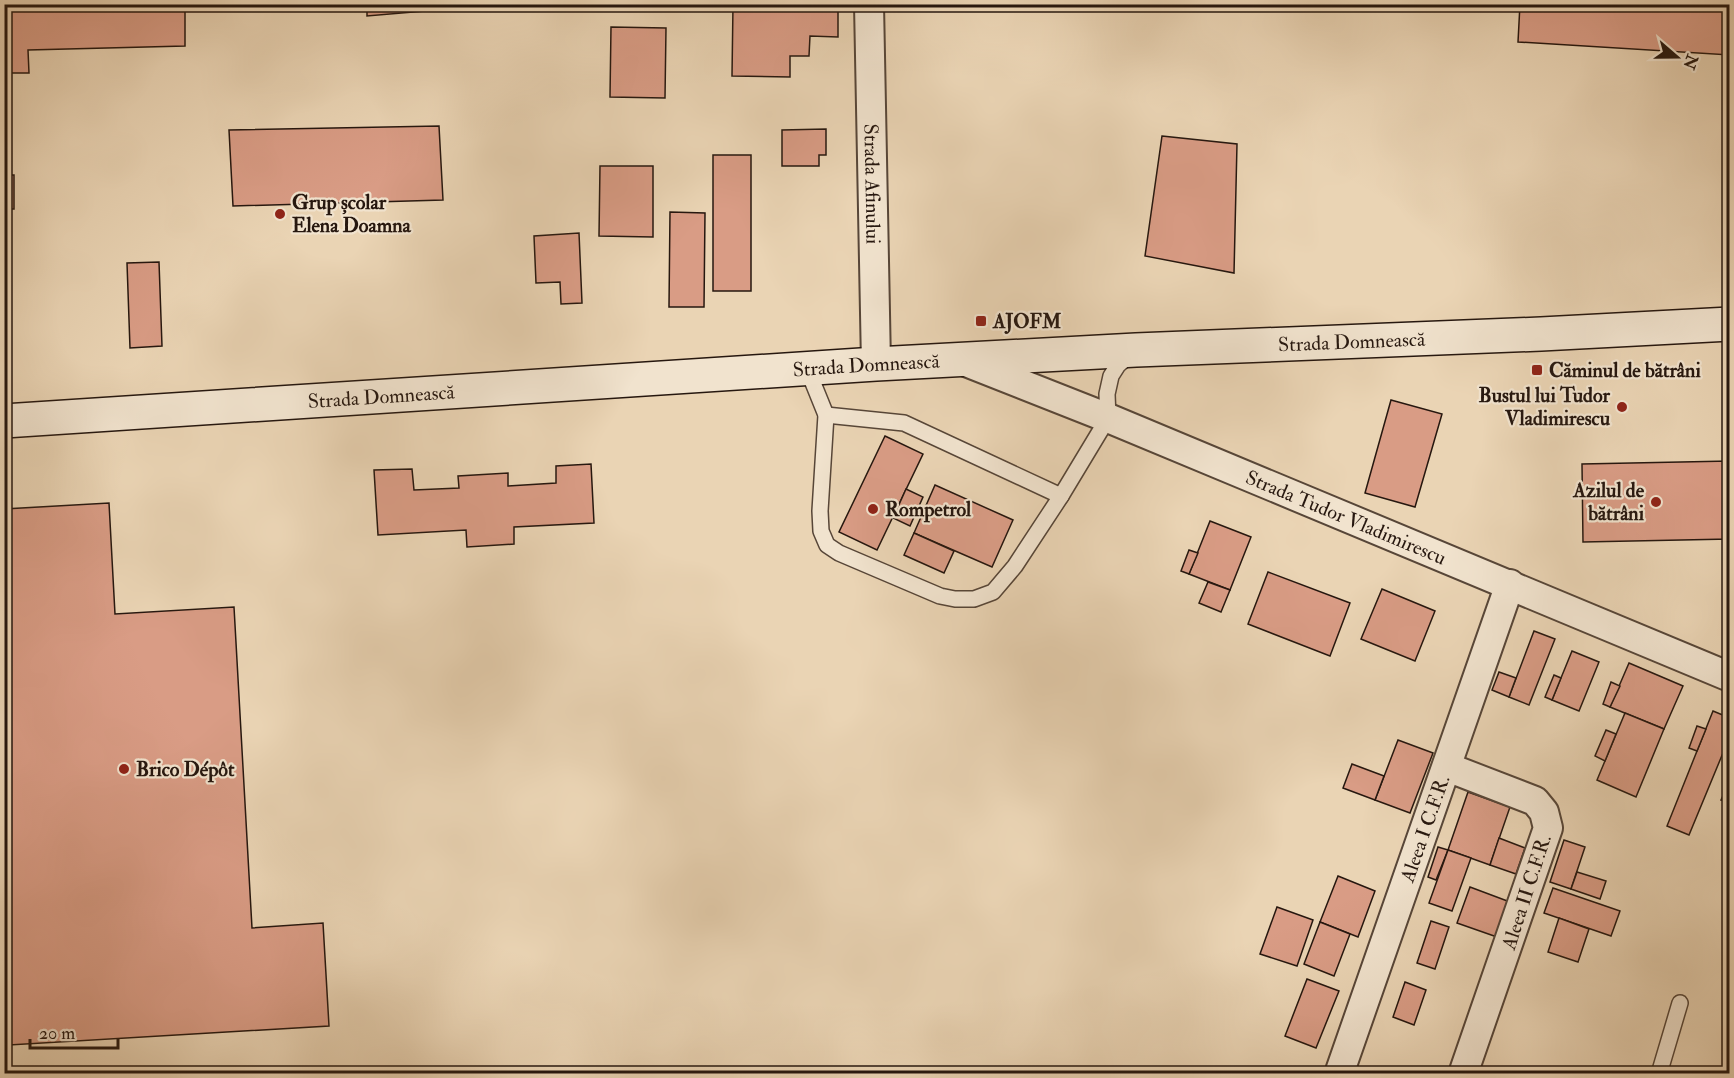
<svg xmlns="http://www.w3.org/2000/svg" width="1734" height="1078" viewBox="0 0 1734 1078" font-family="'IM FELL Double Pica',serif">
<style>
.building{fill:#d99c85;stroke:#26170f;stroke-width:1.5}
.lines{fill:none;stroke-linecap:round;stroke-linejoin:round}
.service-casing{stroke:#574638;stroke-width:18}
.minor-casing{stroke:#574638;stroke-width:32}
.secondary-casing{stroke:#26170f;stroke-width:36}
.service{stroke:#f1e3ce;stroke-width:15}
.minor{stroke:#f1e3ce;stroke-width:28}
.secondary{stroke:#f1e3ce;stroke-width:33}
.poi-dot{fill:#8f2418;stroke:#f1e3ce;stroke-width:2}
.labels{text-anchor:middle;stroke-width:4.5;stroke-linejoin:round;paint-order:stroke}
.street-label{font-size:20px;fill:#26170f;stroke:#f1e3ce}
.poi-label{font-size:20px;font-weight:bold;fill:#26170f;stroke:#f1e3ce;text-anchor:start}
</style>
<rect width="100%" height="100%" fill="#ead4b4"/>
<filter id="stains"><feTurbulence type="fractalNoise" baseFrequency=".00333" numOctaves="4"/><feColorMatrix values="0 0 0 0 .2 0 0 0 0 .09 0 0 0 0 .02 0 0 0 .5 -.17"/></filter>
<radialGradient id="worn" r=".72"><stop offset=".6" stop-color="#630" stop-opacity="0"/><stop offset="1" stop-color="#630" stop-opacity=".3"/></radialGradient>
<g class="building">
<path d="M4,4H185V46L28,50L29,73H4Z"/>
<path d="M367,4H448V9L367,16Z"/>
<path d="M1520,4H1730V55L1518,42Z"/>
<path d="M733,5L838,6V37L810,36L809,56H790V77L732,76Z"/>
<path d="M611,27L666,28L665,98L610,97Z"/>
<path d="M439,126L443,200L233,206L229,130Z"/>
<path d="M826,129V155H819V166H782V130Z"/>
<path d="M1162,136L1237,144L1234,273L1145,256Z"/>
<rect x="713" y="155" width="38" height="136"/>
<path d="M600,166H653V237L599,236Z"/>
<rect x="4" y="175" width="10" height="34"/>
<path d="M670,212L705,213L704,307H669Z"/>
<path d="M579,233L582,303L561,304L560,282L536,283L534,236Z"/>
<path d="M159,262L162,346L130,348L127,263Z"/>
<path d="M1391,400L1442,414L1415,507L1365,493Z"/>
<path d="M885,436L923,454L877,550L839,532Z"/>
<path d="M1730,461V539L1583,542L1582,464Z"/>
<path d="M591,464L594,523L514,527V544L467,547L466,530L378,535L374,470L412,469L414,490L459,488L458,476L508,473V486L556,483V466Z"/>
<path d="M935,485L1013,520L992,567L914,533Z"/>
<path d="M906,489L923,497L910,526L893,518Z"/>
<path d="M109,503L115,614L234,607L252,928L323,923L329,1026L9,1045L4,964V509Z"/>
<path d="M1210,521L1251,537L1230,590L1189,574Z"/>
<path d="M914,533L954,551L944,573L904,555Z"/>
<path d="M1189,550L1198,553L1189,574L1181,571Z"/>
<path d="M1268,572L1350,603L1330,656L1248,624Z"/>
<path d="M1208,582L1230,590L1221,612L1199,603Z"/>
<path d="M1382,589L1435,611L1415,661L1361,639Z"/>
<path d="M1534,631L1555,639L1529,705L1509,697Z"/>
<path d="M1572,651L1599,662L1579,711L1552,700Z"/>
<path d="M1629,663L1683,686L1664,729L1610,707Z"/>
<path d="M1499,672L1516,678L1509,697L1492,690Z"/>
<path d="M1554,675L1561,678L1552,700L1545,697Z"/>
<path d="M1611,682L1620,686L1610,707L1603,704Z"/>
<path d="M1713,711L1730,718V736L1689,835L1667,826Z"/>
<path d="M1625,713L1664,729L1636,797L1597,780Z"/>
<path d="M1697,726L1706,729L1697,751L1689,748Z"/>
<path d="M1606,730L1616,734L1605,761L1595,756Z"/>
<path d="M1398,740L1433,753L1410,813L1375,800Z"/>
<path d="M1352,764L1384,776L1375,800L1343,788Z"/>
<path d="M1730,780V803L1721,800Z"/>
<path d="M1468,792L1510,807L1490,865L1448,850Z"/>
<path d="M1499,838L1525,848L1516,874L1490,865Z"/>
<path d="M1564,840L1585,847L1571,889L1550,882Z"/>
<path d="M1438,847L1448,850L1436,880L1428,877Z"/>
<path d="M1448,850L1471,858L1452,911L1429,903Z"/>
<path d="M1577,872L1606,881L1600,899L1571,889Z"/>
<path d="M1338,876L1375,891L1358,937L1320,922Z"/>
<path d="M1470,887L1510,902L1497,937L1457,923Z"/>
<path d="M1553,888L1620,911L1611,936L1544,913Z"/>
<path d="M1277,907L1313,920L1297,966L1260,954Z"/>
<path d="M1559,918L1589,929L1578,962L1548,952Z"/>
<path d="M1431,921L1449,927L1435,969L1417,963Z"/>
<path d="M1320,922L1350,934L1334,976L1304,964Z"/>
<path d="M1307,979L1339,991L1316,1048L1285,1036Z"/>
<path d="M1405,982L1426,990L1414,1025L1393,1017Z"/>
</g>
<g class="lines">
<defs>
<g id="service">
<path d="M807,368L826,415L820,511L821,531L827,545L839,553L940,596L955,599H974L993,592L1015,566L1061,496L1108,418L1107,394L1111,376L1118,365L1131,354"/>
<path d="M826,415L904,423L1061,496"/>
<path d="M1659,1074L1680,1003"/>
</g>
<g id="minor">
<path id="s1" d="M869,4L876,364"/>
<path id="s2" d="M961,360L1108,418L1730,677"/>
<path d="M1447,767L1535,801L1544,812L1548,828L1463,1074"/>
<path id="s3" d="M1339,1074L1510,584"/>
</g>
<g id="secondary">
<path id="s4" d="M4,421L876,364L1136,350L1541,334L1730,324"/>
</g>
</defs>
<use href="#service" class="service-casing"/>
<use href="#minor" class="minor-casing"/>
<use href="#secondary" class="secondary-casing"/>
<use href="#service" class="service"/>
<use href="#minor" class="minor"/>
<use href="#secondary" class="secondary"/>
</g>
<g class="poi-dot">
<circle cx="280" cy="214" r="6"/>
<rect x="975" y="315" width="12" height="12" rx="3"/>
<rect x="1531" y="364" width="12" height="12" rx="3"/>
<circle cx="1622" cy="407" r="6"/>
<circle cx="1656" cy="502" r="6"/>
<circle cx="873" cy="509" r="6"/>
<circle cx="124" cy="769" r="6"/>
</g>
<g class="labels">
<g class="street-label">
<text dy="7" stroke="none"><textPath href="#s1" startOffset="180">Strada Afinului</textPath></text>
<text dy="7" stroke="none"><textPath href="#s4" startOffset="1350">Strada Domnească</textPath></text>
<text dy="7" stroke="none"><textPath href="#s4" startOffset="864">Strada Domnească</textPath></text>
<text dy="7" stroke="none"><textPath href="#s4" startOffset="378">Strada Domnească</textPath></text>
<text dy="7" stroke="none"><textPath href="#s2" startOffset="416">Strada Tudor Vladimirescu</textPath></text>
<text dy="7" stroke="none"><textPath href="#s3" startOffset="260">Aleea I C.F.R.</textPath></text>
<text transform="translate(1526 892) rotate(-72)" y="7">Aleea II C.F.R.</text>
</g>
<g class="poi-label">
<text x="292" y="209">Grup școlar<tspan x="292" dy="23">Elena Doamna</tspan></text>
<text x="993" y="328">AJOFM</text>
<text x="1549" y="377">Căminul de bătrâni</text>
<text x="1610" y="402" text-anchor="end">Bustul lui Tudor<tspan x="1610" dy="23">Vladimirescu</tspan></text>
<text x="1644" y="497" text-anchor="end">Azilul de<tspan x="1644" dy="23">bătrâni</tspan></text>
<text x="885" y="516">Rompetrol</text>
<text x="136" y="776">Brico Dépôt</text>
</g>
</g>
<rect width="1734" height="1078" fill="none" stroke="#ead4b4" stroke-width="24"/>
<rect x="6" y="6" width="1722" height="1066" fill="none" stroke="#26170f" stroke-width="3"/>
<rect x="12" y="12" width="1710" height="1054" fill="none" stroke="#26170f" stroke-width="1.5"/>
<g transform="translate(1677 57) rotate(110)" stroke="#f1e3ce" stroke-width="4.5" paint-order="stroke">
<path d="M0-4.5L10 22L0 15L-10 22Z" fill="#26170f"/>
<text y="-9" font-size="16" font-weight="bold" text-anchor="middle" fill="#26170f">N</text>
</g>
<path d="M30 1039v9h88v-9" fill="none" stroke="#26170f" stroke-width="3"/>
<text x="39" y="1039" font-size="18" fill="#26170f" stroke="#f1e3ce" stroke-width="4.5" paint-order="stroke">20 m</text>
<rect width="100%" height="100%" filter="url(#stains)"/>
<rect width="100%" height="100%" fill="url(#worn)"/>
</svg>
